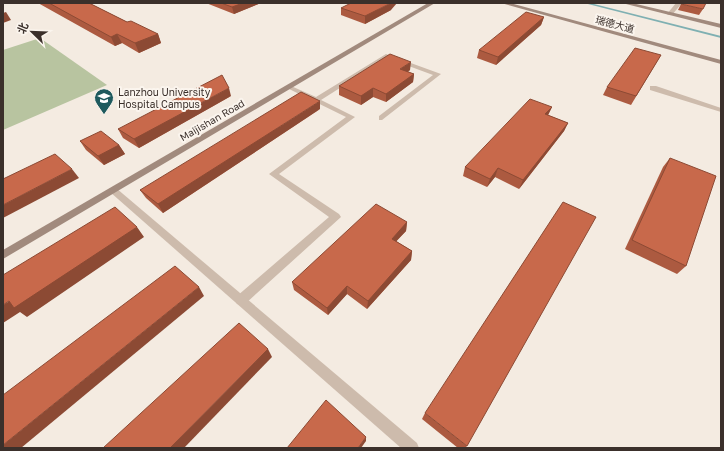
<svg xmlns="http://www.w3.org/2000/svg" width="724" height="451" viewBox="0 0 724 451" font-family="'Golos Text','Noto Sans SC',sans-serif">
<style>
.green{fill:#b8c4a0}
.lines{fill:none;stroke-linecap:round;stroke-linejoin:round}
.stream{fill:#7fb0b2;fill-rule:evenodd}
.lane{fill:#cdbbac;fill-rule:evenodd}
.street{fill:#cdbbac;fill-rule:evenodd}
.secondary{fill:#a18a7d;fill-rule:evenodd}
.wall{fill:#ac5a40}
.shaded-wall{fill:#8c4a34}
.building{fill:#c8694b;stroke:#8c4a34}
.labels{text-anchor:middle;stroke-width:4;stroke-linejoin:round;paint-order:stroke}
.far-street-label{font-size:10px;fill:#3b302b;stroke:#fbf5ee}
.far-poi-label{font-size:10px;fill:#3b302b;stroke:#fbf5ee;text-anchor:start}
</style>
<rect width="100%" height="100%" fill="#f4ebe1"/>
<path class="green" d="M40,38L107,85L3,130V50Z"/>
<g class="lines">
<path class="stream" d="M584,3H590L721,36V38Z"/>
<g class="lane">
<path d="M386,54L441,74L382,120H379V116L433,75L387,58L321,100L355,117L279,174L339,214L341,217L245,304L241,305L237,304L235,300L237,296L329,217L269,174L346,117L285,87L287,86H291L316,97Z"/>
<path d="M650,86H656L721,108V112L650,90Z"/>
</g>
<g class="street">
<path d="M676,3H682L672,15H668L667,14Z"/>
<path d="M113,187L116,188L417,443L419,448H401L110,192L108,190Z"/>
</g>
<g class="secondary">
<path d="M428,3H435L3,259V250Z"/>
<path d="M501,3H510L721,60V64Z"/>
<path d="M622,3H632L721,24V28Z"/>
</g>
</g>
<g class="wall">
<path d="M38,3H89L127,22L158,34L161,43L139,53L122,43L115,46Z"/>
<path d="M206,3H261L234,14Z"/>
<path d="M681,4L703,9L699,15L678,10Z"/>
<path d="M341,8L391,10L365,24L341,15Z"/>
<path d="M544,17L541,25L496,65L477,58L479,50Z"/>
<path d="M661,55L631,105L603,95L607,87Z"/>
<path d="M410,70L408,72L414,74L413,82L386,102L373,97L361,105L339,95V86Z"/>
<path d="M231,96L139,148L123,138L118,129Z"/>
<path d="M552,107L548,115L568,123L564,131L519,189L495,177L487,187L463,176L465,167Z"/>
<path d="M320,109L163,213L146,198L140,190Z"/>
<path d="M80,141L119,145L125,154L104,165L86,150Z"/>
<path d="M670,158L686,266L677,274L625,249L663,167Z"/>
<path d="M407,222L406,231L396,241L412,251L411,260L367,309L347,294L328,315L294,290L292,282Z"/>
<path d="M425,413L467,446L465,448H458L422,419Z"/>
</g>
<g class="shaded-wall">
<path d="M243,3H261L234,14L232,7Z"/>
<path d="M391,3H397L391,10L365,24V16Z"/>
<path d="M6,12L11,20L3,23V13Z"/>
<path d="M544,17L541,25L496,65L498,57Z"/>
<path d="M117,34L122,43L115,46L111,37Z"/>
<path d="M158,34L161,43L139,53L135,43Z"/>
<path d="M411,62L410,70L400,77V69Z"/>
<path d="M414,74L413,82L386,102V94Z"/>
<path d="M229,88L231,96L139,148L134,139Z"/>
<path d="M373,88V97L361,105V96Z"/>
<path d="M320,101V109L163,213L158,204Z"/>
<path d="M552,107L548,115L545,114Z"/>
<path d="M568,123L564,131L519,189L523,180Z"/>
<path d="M119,145L125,154L104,165L98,156Z"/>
<path d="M498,168L495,177L487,187L490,179Z"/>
<path d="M72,169L79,178L3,218V205Z"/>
<path d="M407,222L406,231L391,247L392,239Z"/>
<path d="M137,227L144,237L27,317L20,312L3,323V305Z"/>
<path d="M412,251L411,260L367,309L368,301Z"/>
<path d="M347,286V294L328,315L327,308Z"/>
<path d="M199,287L204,296L21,448H3V445Z"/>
<path d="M268,349L272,357L184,448H170Z"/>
<path d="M366,437V441L361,448H358Z"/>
</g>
<g class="building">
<path d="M49,3H89L127,22L131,21L158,34L135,43L117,34L111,37Z"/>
<path d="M221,3H243L232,7Z"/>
<path d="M351,3H391L365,16L341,8Z"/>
<path d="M683,3H706L703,9L681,4Z"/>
<path d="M526,12L544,17L498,57L479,50Z"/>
<path d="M635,48L661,55L636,96L607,87Z"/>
<path d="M390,54L411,62L400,69L414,74L386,94L373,88L361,96L339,86Z"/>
<path d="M222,75L229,88L134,139L118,129Z"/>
<path d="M301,92L320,101L158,204L140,190Z"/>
<path d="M530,99L552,107L545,114L568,123L523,180L498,168L490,179L465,167Z"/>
<path d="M101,131L119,145L98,156L80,141Z"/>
<path d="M55,154L72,169L3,205V179Z"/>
<path d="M670,158L716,176L686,266L632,240Z"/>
<path d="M563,202L596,217L467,446L425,413Z"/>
<path d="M376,204L407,222L392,239L412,251L368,301L347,286L327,308L292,282Z"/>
<path d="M115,207L137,227L14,308L9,301L3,305V275Z"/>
<path d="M175,266L199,287L3,445V395Z"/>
<path d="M239,323L268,349L170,448H103Z"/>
<path d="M326,400L366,437L358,448H287Z"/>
</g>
<defs>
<symbol id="university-pin" viewBox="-11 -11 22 30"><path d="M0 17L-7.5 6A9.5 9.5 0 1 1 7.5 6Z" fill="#1f5a5e" stroke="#fbf5ee"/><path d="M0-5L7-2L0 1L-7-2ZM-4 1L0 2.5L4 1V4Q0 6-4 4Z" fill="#fff"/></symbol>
</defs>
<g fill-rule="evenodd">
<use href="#university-pin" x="93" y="87" width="22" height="30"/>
</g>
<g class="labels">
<g class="far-street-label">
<text transform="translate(615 24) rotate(15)" y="4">瑞德大道</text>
<text transform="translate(212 120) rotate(-30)" y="4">Maijishan Road</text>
</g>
<g class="far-poi-label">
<text x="118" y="96">Lanzhou University<tspan x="118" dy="12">Hospital Campus</tspan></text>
</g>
</g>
<rect width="724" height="451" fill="none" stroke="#3b302b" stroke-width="8"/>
<g transform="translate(32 32) rotate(293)" stroke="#fbf5ee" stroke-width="3" paint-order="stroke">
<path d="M0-3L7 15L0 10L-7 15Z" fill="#3b302b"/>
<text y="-6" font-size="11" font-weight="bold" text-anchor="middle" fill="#3b302b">北</text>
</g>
</svg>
